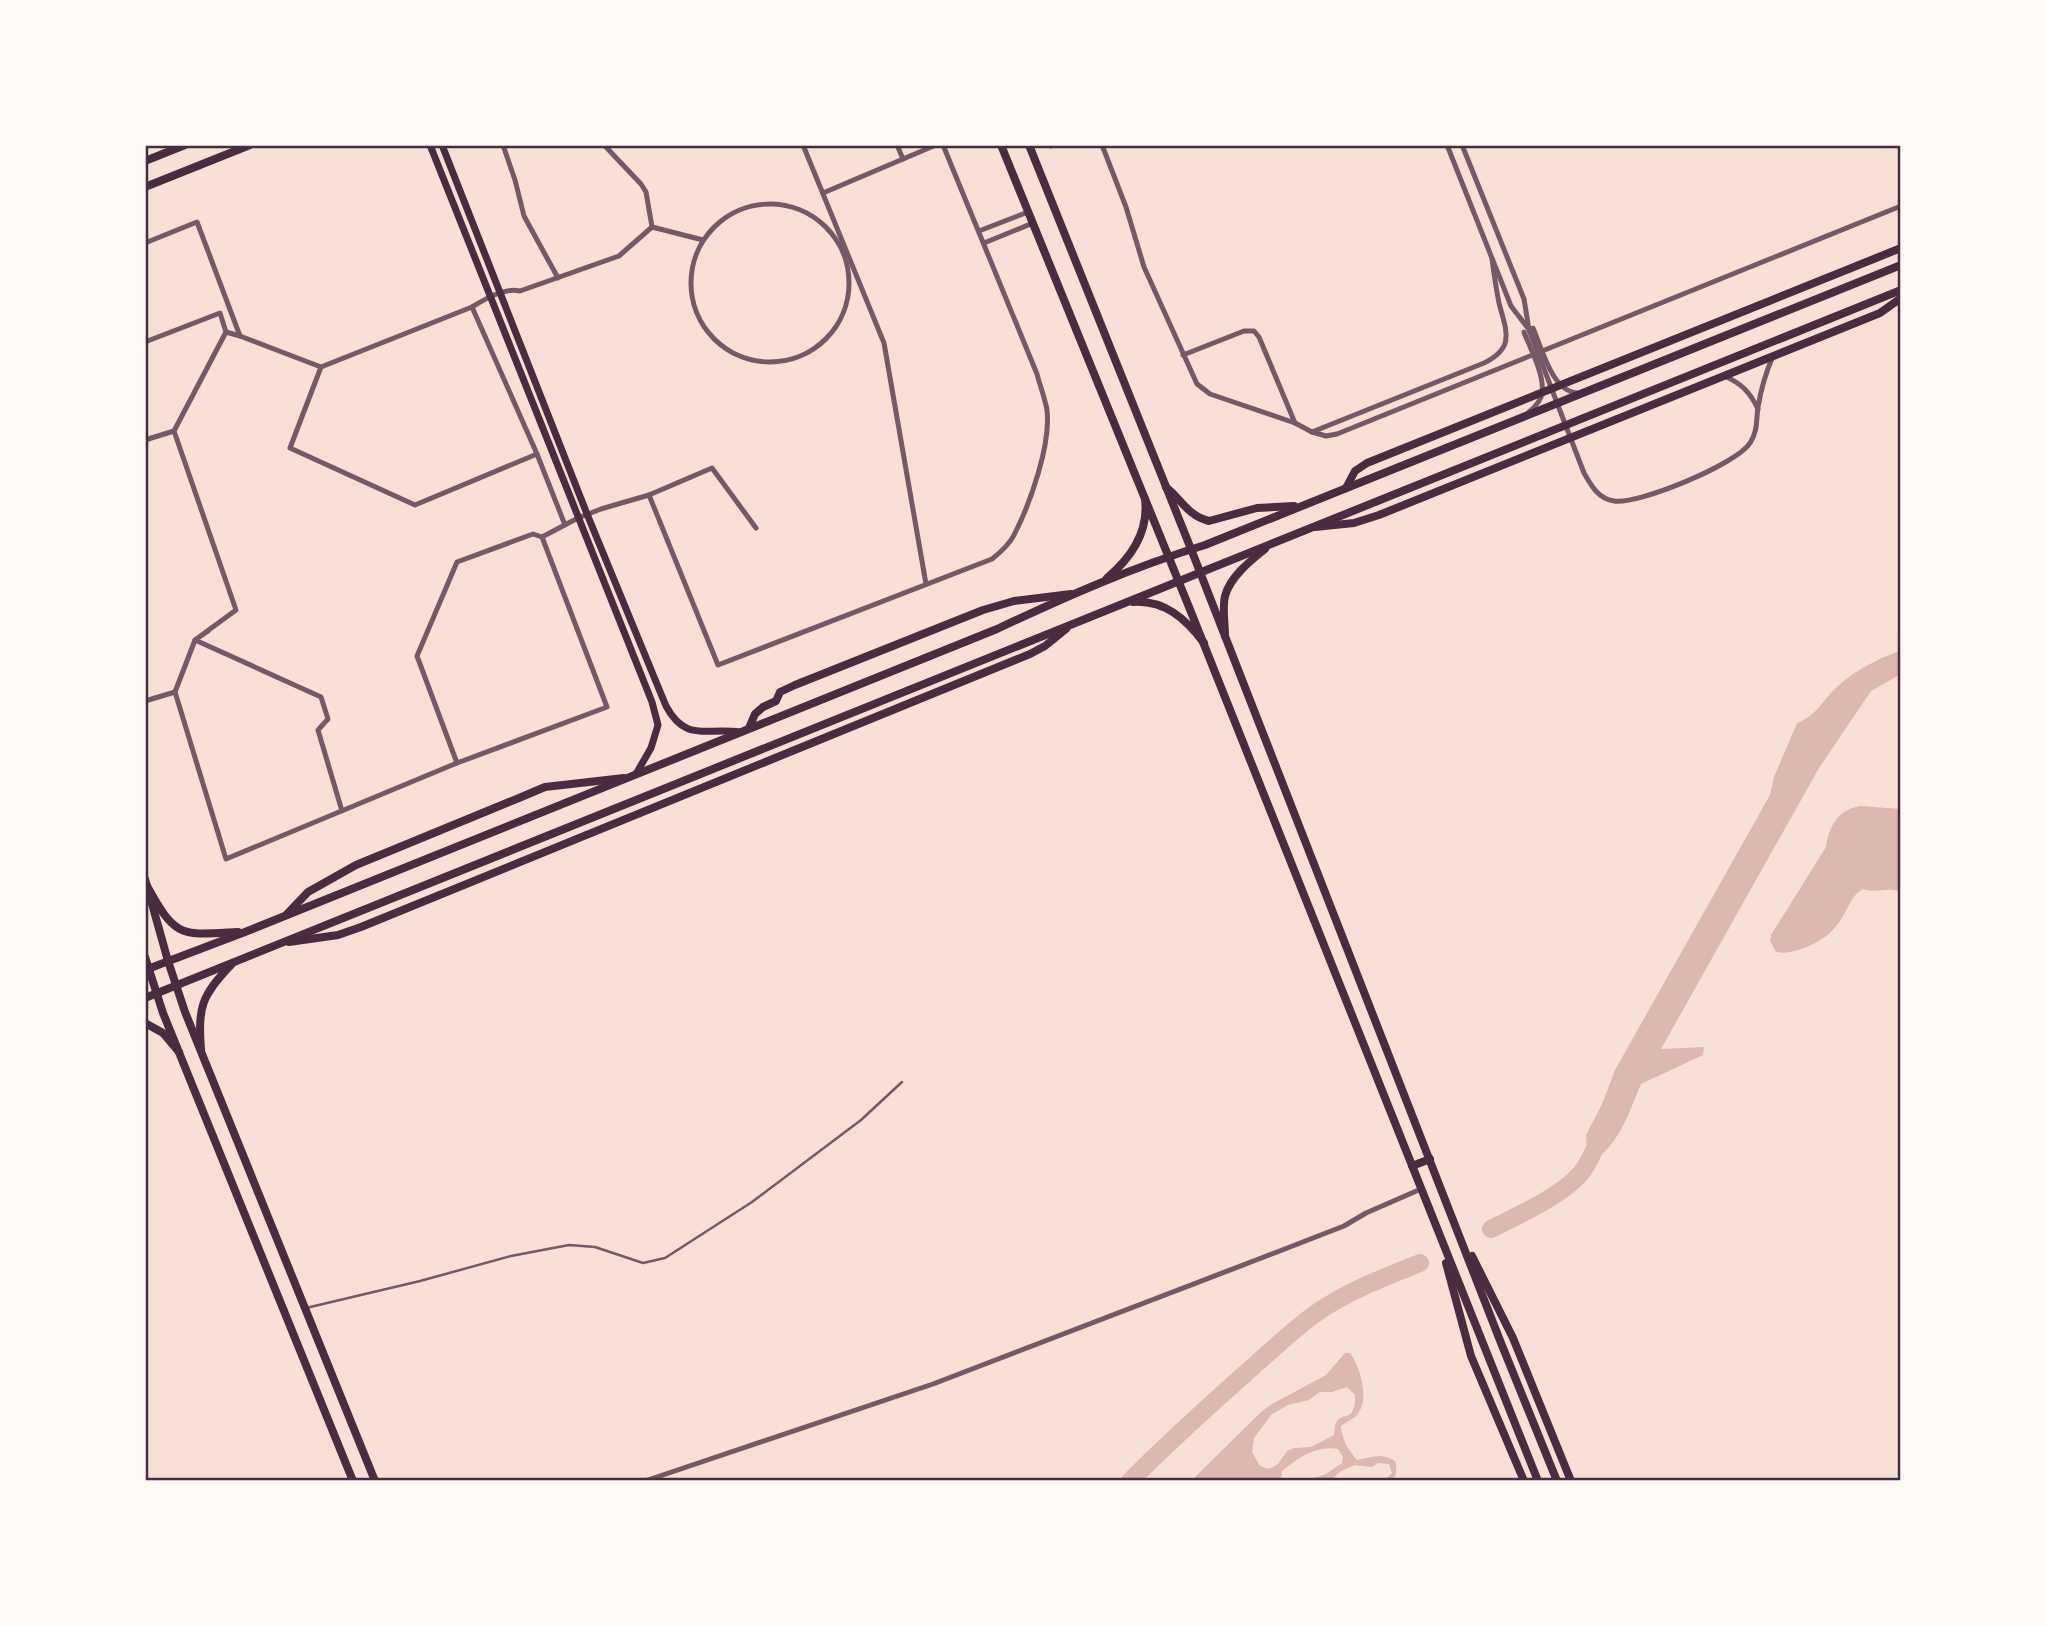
<svg xmlns="http://www.w3.org/2000/svg" width="2046" height="1626" viewBox="0 0 2046 1626" font-family="'Asap Condensed',sans-serif">
<style>
.water{fill:#dcb8b0;fill-rule:evenodd}
.lines{fill:none;stroke-linecap:round;stroke-linejoin:round}
.river{stroke:#dcb8b0;stroke-width:18}
.service{stroke:#755966;stroke-width:2.5}
.minor{stroke:#755966;stroke-width:5}
.secondary{stroke:#4a2c40;stroke-width:7}
.primary{stroke:#4a2c40;stroke-width:8}
.trunk{stroke:#4a2c40;stroke-width:8}
.neatline{fill:none;stroke:#4a2c40;stroke-width:2.5}
</style>
<rect width="100%" height="100%" fill="#f7e1d7"/>
<g class="water">
<path d="M1901,649V674L1871,691L1819,768L1661,1049L1704,1047L1703,1055L1641,1084C1630,1110 1621,1139 1599,1157L1587,1151L1586,1135L1602,1104L1615,1070L1770,795L1774,777L1797,723C1818,715 1822,700 1838,686C1849,676 1863,667 1876,661C1884,656 1893,655 1901,649Z"/>
<path d="M1860,806L1901,809V892C1886,886 1877,894 1863,889C1852,895 1849,906 1843,916C1833,933 1822,941 1804,948C1794,951 1787,954 1776,952L1770,941L1771,935L1826,847C1829,826 1838,810 1860,806Z"/>
<path d="M1345,1353H1350C1360,1366 1369,1397 1359,1412C1355,1419 1347,1421 1341,1426C1341,1438 1349,1451 1357,1460C1371,1457 1382,1452 1395,1461C1398,1471 1397,1481 1384,1481L1392,1473L1389,1464L1378,1463L1372,1467L1355,1465L1341,1471L1330,1481H1305L1326,1474L1342,1463L1343,1457L1338,1449C1316,1445 1298,1458 1282,1471L1281,1481H1263L1253,1478L1249,1481H1191L1261,1412L1272,1404L1326,1375ZM1347,1387L1355,1395C1356,1424 1342,1411 1336,1423C1334,1426 1335,1431 1334,1435L1311,1447L1294,1448L1287,1451L1278,1464L1269,1469L1260,1466L1252,1452L1254,1438L1272,1414L1288,1405L1309,1400L1320,1392H1332Z"/>
</g>
<g class="lines">
<g class="river">
<path d="M1491,1229C1517,1216 1568,1193 1584,1169C1591,1159 1596,1145 1602,1134"/>
<path d="M1130,1481C1171,1440 1213,1402 1256,1364C1280,1343 1304,1319 1332,1303C1359,1287 1390,1275 1420,1263"/>
</g>
<g class="service">
<path d="M1899,640L1901,643"/>
<path d="M306,1308L420,1281L511,1256L569,1245L595,1247L643,1263L665,1258L752,1202L861,1120L902,1082"/>
</g>
<g class="minor">
<path d="M503,145L515,180L524,216L558,278"/>
<path d="M604,145L641,184L646,192L652,227"/>
<path d="M803,145L884,343L926,584"/>
<path d="M897,145L903,159"/>
<path d="M1102,145L1126,207L1144,267L1197,384L1210,394L1295,423L1312,432L1326,436L1337,434L1901,206"/>
<path d="M1447,145L1511,306L1527,327"/>
<path d="M1462,145L1524,299L1529,330L1584,473C1591,485 1598,499 1614,501C1638,505 1737,464 1750,443C1758,431 1756,420 1758,407C1761,389 1766,372 1773,356"/>
<path d="M1051,146V145"/>
<path d="M823,193L936,145"/>
<circle cx="770" cy="283" r="79"/>
<path d="M979,231L1028,212"/>
<path d="M145,243L197,222L240,336L321,367L472,307C485,299 505,287 520,291L619,256L652,227L703,240"/>
<path d="M984,243L1033,223"/>
<path d="M472,307L537,454L565,525"/>
<path d="M1533,328C1542,349 1552,391 1577,393"/>
<path d="M1524,332C1530,348 1545,376 1542,393C1541,401 1535,407 1529,412"/>
<path d="M145,342L220,313L226,332"/>
<path d="M1183,355L1244,331H1254L1259,337L1295,423"/>
<path d="M321,367L290,448L415,505L537,454"/>
<path d="M1724,376C1741,383 1750,392 1758,409"/>
<path d="M174,431L236,610L195,640L208,631"/>
<path d="M1312,432L1484,363C1516,347 1506,331 1499,303C1496,288 1494,274 1492,259"/>
<path d="M145,440L174,431L226,332L240,336"/>
<path d="M649,495L718,665L992,559C1001,552 1009,545 1014,535C1030,504 1051,445 1047,410C1045,398 1040,386 1037,374L943,145"/>
<path d="M145,701L175,692"/>
<path d="M457,763L417,656L457,562L533,534L542,537L578,518L601,509L649,495L712,468L756,528"/>
<path d="M342,811L318,730L328,719L321,697L195,640L175,692L226,859L457,763L607,707L542,537"/>
<path d="M645,1481L933,1384L1277,1252L1344,1226L1366,1213L1421,1189"/>
</g>
<g class="secondary">
<path d="M430,145L652,702L658,725L651,748L636,774"/>
<path d="M442,145L587,514L666,706C686,743 706,727 740,732"/>
</g>
<g class="primary">
<path d="M1001,145L1189,607L1538,1481"/>
<path d="M1029,145L1191,549L1501,1343L1557,1481"/>
<path d="M145,161L185,145"/>
<path d="M145,187L250,145"/>
<path d="M1346,488L1355,471L1367,463L1901,248"/>
<path d="M1315,527L1354,523L1379,515L1880,313L1901,298"/>
<path d="M749,728L755,714L763,707L776,701L780,692L795,685L983,610L1014,601L1071,594"/>
<path d="M145,879L168,961L185,1012L375,1481"/>
<path d="M287,914L308,892L356,865L519,798L545,787L624,778"/>
<path d="M289,942L338,935L361,927L1030,654L1045,646L1066,629"/>
<path d="M145,957L163,1013L353,1481"/>
<path d="M1412,1166L1430,1159"/>
<path d="M1472,1256L1513,1338L1571,1481"/>
<path d="M1446,1263L1471,1356L1524,1481"/>
</g>
<g class="trunk">
<path d="M1166,487C1181,499 1188,516 1209,521L1257,508L1294,506"/>
<path d="M1107,578C1131,558 1149,532 1145,499"/>
<path d="M1133,602C1165,600 1186,619 1204,643"/>
<path d="M1225,636C1225,623 1222,608 1225,596C1230,577 1250,561 1265,549"/>
<path d="M147,886C176,939 181,935 238,932"/>
<path d="M145,970L245,932L997,629C1065,597 1133,567 1205,545L1901,265"/>
<path d="M145,998L1901,290"/>
<path d="M145,1023L163,1033L179,1052"/>
<path d="M201,1050C198,1007 201,996 231,965"/>
</g>
</g>
<rect width="2046" height="1626" fill="none" stroke="#fffaf5" stroke-width="294"/>
<rect x="147" y="147" width="1752" height="1332" class="neatline"/>
</svg>
